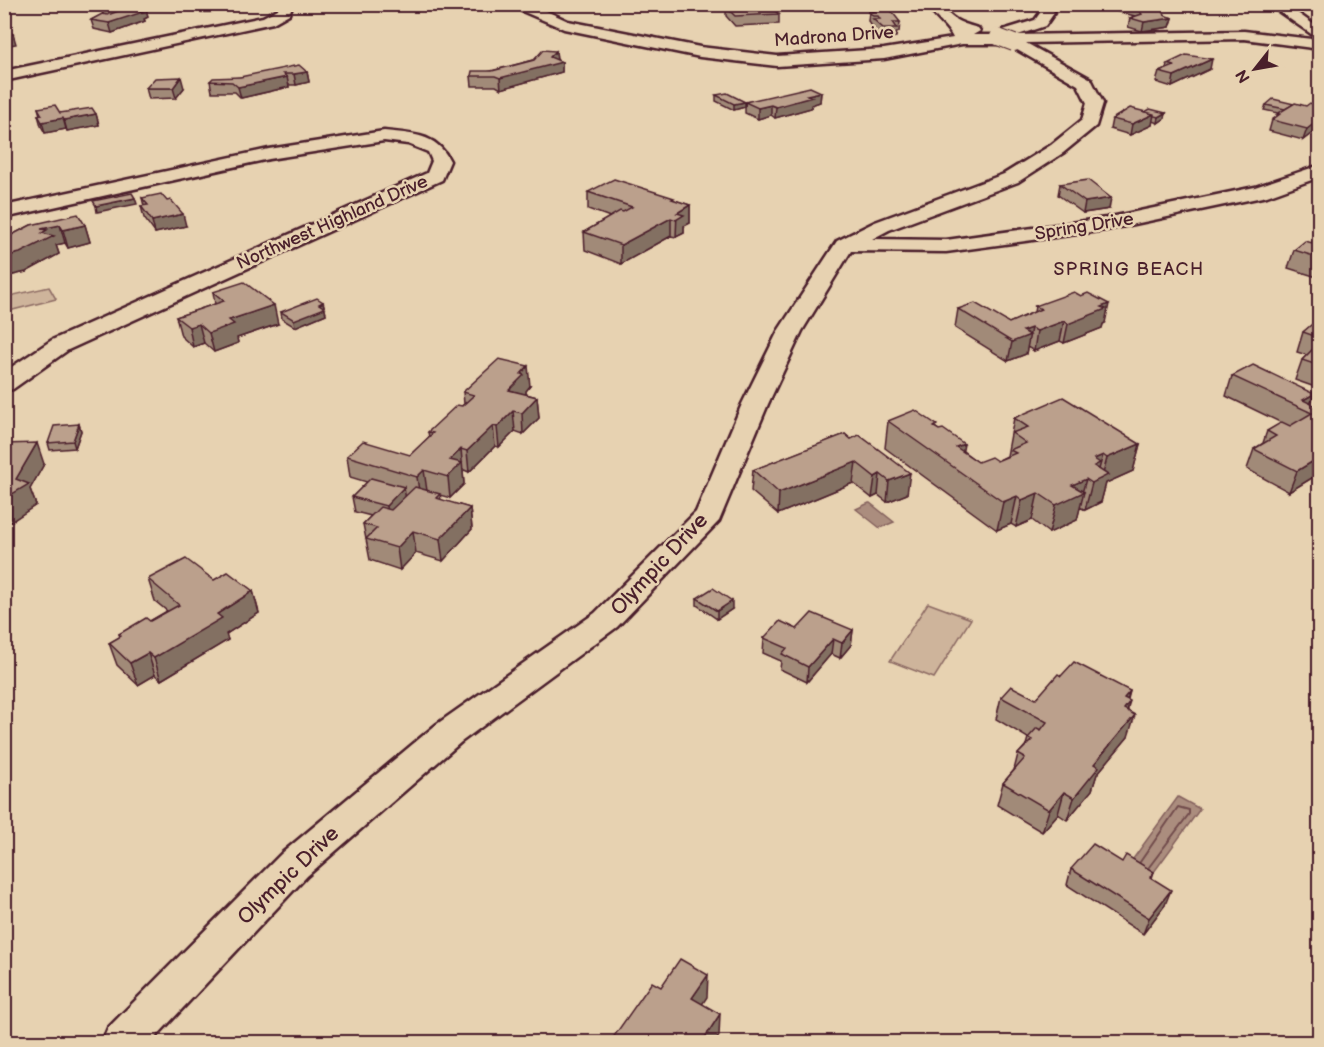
<svg xmlns="http://www.w3.org/2000/svg" width="1324" height="1047" viewBox="0 0 1324 1047" font-family="'Balsamiq Sans',sans-serif">
<style>
.green{fill:#ceb49b;stroke:#8c6a63;stroke-width:1.5}
.water{fill:#ab8d7e;stroke:#84615d;stroke-width:1.5}
.lines{fill:none;stroke-linecap:round;stroke-linejoin:round}
.shore{stroke:#714b4c;stroke-width:2}
.minor-casing{stroke:#4a1f2b;stroke-width:5}
.minor{fill:#e7d2b1;fill-rule:evenodd}
.minor-bridge-casing{stroke:#4a1f2b;stroke-width:18;stroke-linecap:butt}
.minor-bridge{stroke:#e7d2b1;stroke-width:16}
.wall{fill:#a18a78;stroke:#4a1f2b;stroke-width:1.5}
.shaded-wall{fill:#837062;stroke:#4a1f2b;stroke-width:1.5}
.building{fill:#bba08c;stroke:#4a1f2b;stroke-width:1.5}
.labels{text-anchor:middle;stroke-width:5;stroke-linejoin:round;paint-order:stroke}
.far-street-label{font-size:18px;fill:#4a1f2b;stroke:#e7d2b1}
.far-neighbourhood-label{font-size:18px;letter-spacing:1.5px;fill:#4a1f2b;stroke:#e7d2b1}
.street-label{font-size:21px;fill:#4a1f2b;stroke:#e7d2b1}
</style>
<rect width="100%" height="100%" fill="#e7d2b1"/>
<filter id="ink" filterUnits="userSpaceOnUse"><feTurbulence type="fractalNoise" baseFrequency=".0167" numOctaves="2"/><feDisplacementMap in="SourceGraphic" scale="12" xChannelSelector="R" yChannelSelector="G"/><feConvolveMatrix kernelMatrix="1 2 1 2 8 2 1 2 1" color-interpolation-filters="sRGB"/></filter>
<g filter="url(#ink)">
<g class="green">
<path d="M49,287L56,299L5,312V297Z"/>
<path d="M928,603L971,619L934,678L890,661Z"/>
</g>
<g class="water">
<path d="M869,503H870L894,522L880,528L856,509Z"/>
<path d="M1178,797L1200,809L1151,876L1130,863Z"/>
</g>
<g class="lines">
<path class="shore" d="M1140,862L1178,807L1189,810V814L1149,867"/>
<defs>
<g id="minor">
<path d="M279,4H293L289,14L273,23L4,81V71L263,17L278,9Z"/>
<path d="M516,4H531L568,21L700,47L777,56L884,49L953,38C947,24 933,19 929,4H943C948,20 964,24 978,28L980,31L973,35H1002L1003,30L1035,20L1040,13L1037,4H1051L1054,13L1045,26L1018,35L1244,31L1320,40V49L1244,39L1026,43L1091,79L1103,103L1096,126L1063,153L1018,182L889,230L872,239L946,240L1106,218L1255,187L1320,165V177L1267,196L1106,230L946,252L851,251L802,331L768,404L719,521L617,627L461,742L307,876L151,1042H102L108,1028L281,854L437,724L595,613L696,512L742,404L778,331L837,241L875,222L1004,174L1051,145L1082,120L1087,103L1078,85L1007,44H962L884,59L777,66L700,57L564,29L522,11Z"/>
<path d="M1268,4H1285L1320,29V40Z"/>
<path d="M384,131C412,134 436,133 450,161L442,180L68,350L13,389L4,391V372L52,340L427,173L432,161L428,152L408,144L384,141L269,159L4,218V206L269,149Z"/>
</g>
</defs>
<use href="#minor" class="minor-casing"/>
<use href="#minor" class="minor"/>
<defs>
<path id="minor-bridge" d="M998,37L1014,43"/>
</defs>
<use href="#minor-bridge" class="minor-bridge-casing"/>
<use href="#minor-bridge" class="minor-bridge"/>
</g>
<g class="wall">
<path d="M204,4H228L225,6H218L219,8L213,12H202L201,7Z"/>
<path d="M1116,4H1158L1166,16L1173,18L1170,27L1142,31L1128,27L1130,18L1135,16L1115,11Z"/>
<path d="M101,6L146,8L148,17L144,19L145,21L112,33L94,29L91,20L103,14Z"/>
<path d="M726,7L779,14V24L735,26L726,16Z"/>
<path d="M874,9L900,22L899,32H897L896,37L882,38L872,29V26L868,21L869,12L874,11Z"/>
<path d="M556,51L557,60L562,62V72L501,89L496,86H472L471,76L534,60Z"/>
<path d="M1167,64L1210,69L1172,87L1156,82L1159,72L1166,69Z"/>
<path d="M307,72L309,82L296,85H288L289,87L241,98L235,92H212L210,81L240,77Z"/>
<path d="M146,88H184L176,98L149,99Z"/>
<path d="M821,92L820,102L811,105V108L775,118L771,115L758,119L745,113V102Z"/>
<path d="M716,95L745,102V107L734,110L716,101Z"/>
<path d="M1266,105L1320,107V127L1303,140L1269,131L1272,120L1276,118L1278,113L1264,110Z"/>
<path d="M38,108L60,113L96,114L99,125L67,131L66,129L45,133L41,126L38,115H40Z"/>
<path d="M1145,112L1166,113L1165,118L1158,123L1152,121V125L1130,135L1110,129L1112,119Z"/>
<path d="M1060,184L1109,209L1083,213L1058,195Z"/>
<path d="M588,192L674,200L690,205V223L684,226V233L676,237L671,236L621,264L585,250L584,232L610,217L588,209Z"/>
<path d="M142,198L186,226L155,233L144,218L141,206H144Z"/>
<path d="M31,225H85L90,242L68,248L65,243L56,245L59,254L26,272L4,277V239Z"/>
<path d="M1320,226V278L1288,268L1294,250L1312,243L1317,228Z"/>
<path d="M213,292L278,324L237,338L238,343L214,352L204,343L193,347L181,336L176,317L215,304Z"/>
<path d="M323,302L326,314L295,327L282,319L281,312Z"/>
<path d="M1035,306L1105,323L1103,324L1102,328L1064,343L1060,341L1034,351L1027,347L1026,354L1008,361L955,328L958,309L1009,323L1034,312Z"/>
<path d="M1320,319V396L1314,394L1311,404L1320,408V473L1289,492L1247,469L1254,449L1263,443L1267,431L1282,423L1226,396L1232,376L1312,393L1315,387L1295,380L1302,360L1307,355L1297,352L1303,332Z"/>
<path d="M530,386L526,391V394L537,397L539,418L523,434L515,431L499,447L495,446L469,472L464,470L463,471L464,484L450,498L440,495L441,500L470,508L472,529L443,561L416,553L400,570L370,560L363,524L371,516L355,512L352,497L367,482L350,477L347,456L410,455L429,437L428,432L464,404L463,392Z"/>
<path d="M1014,418L1140,444L1133,471L1106,483L1101,502L1085,510L1080,507L1077,520L1049,533L1032,520L1016,527L1011,524L997,530L885,448L888,421L936,428L963,451L978,462L997,461L1007,456Z"/>
<path d="M79,424L81,431L75,448L50,450L48,443Z"/>
<path d="M845,434L907,494L887,502L878,495L872,498L853,483L778,514L751,491L753,470Z"/>
<path d="M4,444L44,464L30,489L36,505L9,523L4,521Z"/>
<path d="M148,579L214,580L253,591L259,613L226,634L228,640L161,680L155,675L138,685L117,665L109,643L120,637L119,634L150,621L167,611L155,601Z"/>
<path d="M697,598L732,609L717,619L697,605Z"/>
<path d="M797,629L853,630L851,645L840,658L831,654L807,682L780,669L781,661L763,653L764,638Z"/>
<path d="M1061,676L1130,691L1128,699V737L1097,774L1092,790L1067,820L1058,814L1042,832L997,805L1003,783L1014,770L1018,754L1026,745L1028,738L996,719L1001,697L1036,699Z"/>
<path d="M1122,862L1154,872L1152,878L1165,905L1143,934L1067,885L1071,869Z"/>
</g>
<g class="shaded-wall">
<path d="M216,4H218L219,8L213,12L212,8Z"/>
<path d="M146,8L148,17L144,19L145,21L112,33L109,23Z"/>
<path d="M1173,18L1170,27L1142,31L1144,22Z"/>
<path d="M13,34L16,44L4,46V36Z"/>
<path d="M556,51L557,61L562,62V72L501,89L500,78L550,57Z"/>
<path d="M1212,59L1210,69L1172,87L1174,76Z"/>
<path d="M307,72L309,82L296,85L294,74Z"/>
<path d="M181,77L184,88L176,98L173,88Z"/>
<path d="M287,77L289,87L241,98L238,87Z"/>
<path d="M821,92L820,102L811,105V108L775,118L776,107L807,95Z"/>
<path d="M745,102V107L734,110V104Z"/>
<path d="M771,105V115L758,119V108Z"/>
<path d="M1166,113L1165,118L1158,123L1159,117Z"/>
<path d="M96,114L99,125L67,131L64,120Z"/>
<path d="M1154,114L1152,125L1130,135L1132,124Z"/>
<path d="M63,118L66,129L45,133L42,122Z"/>
<path d="M1320,119V127L1303,140L1307,129Z"/>
<path d="M135,198L137,204L97,212L96,206Z"/>
<path d="M1111,198L1109,209L1083,213L1085,202Z"/>
<path d="M690,205V223L684,226V233L676,237L677,213Z"/>
<path d="M183,214L186,226L155,233L152,221Z"/>
<path d="M671,218V236L621,264V245Z"/>
<path d="M60,225L65,243L56,245L59,254L26,272L4,277V257L41,229Z"/>
<path d="M85,225L90,242L68,248L63,230Z"/>
<path d="M323,302L326,314L295,327L294,320Z"/>
<path d="M1109,304L1105,323L1103,324L1102,328L1064,343L1068,324L1101,307Z"/>
<path d="M274,305L278,324L237,338L238,343L214,352L209,333L229,320Z"/>
<path d="M1064,321L1060,341L1034,351L1037,331Z"/>
<path d="M199,324L204,343L193,347L189,327Z"/>
<path d="M1031,328L1026,354L1008,361L1012,342L1023,331Z"/>
<path d="M528,366L530,386L526,391V395L509,390L521,374Z"/>
<path d="M1314,394L1308,411L1303,400Z"/>
<path d="M537,397L539,418L523,434L522,413Z"/>
<path d="M513,411L515,431L499,447L497,427Z"/>
<path d="M79,424L81,431L75,448L73,441Z"/>
<path d="M493,426L495,446L469,472L467,451Z"/>
<path d="M37,443L44,464L30,489L36,505L9,523L4,510V499Z"/>
<path d="M964,444L959,470L956,447Z"/>
<path d="M1140,444L1133,471L1106,483L1101,502L1085,510L1092,483L1094,459L1103,455L1096,480L1102,478L1107,458Z"/>
<path d="M461,449L464,484L450,498L448,477L450,460Z"/>
<path d="M1320,457V473L1289,492L1297,471Z"/>
<path d="M856,462L853,483L778,514L779,493Z"/>
<path d="M424,470L427,491L420,498L417,477Z"/>
<path d="M910,473L907,494L887,502L889,481Z"/>
<path d="M880,474L878,495L872,498L875,477Z"/>
<path d="M1086,479L1082,493L1084,492L1077,520L1049,533L1056,505L1072,485Z"/>
<path d="M404,487L406,501L388,520L386,506Z"/>
<path d="M1038,493L1032,520L1016,527L1022,500Z"/>
<path d="M1017,496L1011,524L997,530L1003,502Z"/>
<path d="M470,508L472,529L443,561L440,539Z"/>
<path d="M413,531L416,553L400,570L397,548Z"/>
<path d="M253,591L259,613L226,634L228,640L161,680L154,658L217,614Z"/>
<path d="M732,601V609L717,619V611Z"/>
<path d="M853,630L851,645L840,658L842,643Z"/>
<path d="M833,639L831,654L807,682L808,667Z"/>
<path d="M148,653L155,675L138,685L130,663Z"/>
<path d="M1130,691L1125,706L1130,701L1123,723L1124,698Z"/>
<path d="M1135,715L1128,737L1097,774L1092,790L1067,820L1074,798L1094,764Z"/>
<path d="M1064,792L1058,814L1042,832L1049,810Z"/>
<path d="M1171,890L1165,905L1143,934L1149,918Z"/>
<path d="M708,975L707,997L691,1021L692,998Z"/>
<path d="M720,1014L719,1036L715,1042H702Z"/>
</g>
<g class="building">
<path d="M105,4H132L146,8L138,11L143,12L109,23L91,20L102,14L108,15L121,10L101,6Z"/>
<path d="M204,4H216L212,8L201,7Z"/>
<path d="M758,4H765L779,14L735,16L726,7Z"/>
<path d="M1129,4H1158L1166,16L1173,18L1144,22L1130,18L1142,14L1137,7Z"/>
<path d="M889,8L900,22H893L897,28H883L873,19H880L878,16H873L869,12L876,11L874,9Z"/>
<path d="M4,28L13,34L4,36Z"/>
<path d="M543,50L556,51L550,57L562,62L500,78L495,76H471L472,71H492L534,60Z"/>
<path d="M1186,55L1212,59L1174,76L1159,72L1174,66L1167,64Z"/>
<path d="M299,65L307,72L294,74H283L287,77L238,87L232,82L210,81L213,78L240,77Z"/>
<path d="M181,77L173,88H146L155,78Z"/>
<path d="M810,87L821,92L807,95L812,97L776,107L771,105L758,108L745,102Z"/>
<path d="M727,93L745,102L734,104L716,95Z"/>
<path d="M1273,99L1294,104L1285,109L1266,105Z"/>
<path d="M1295,103L1306,106L1310,103L1320,107V119L1307,129L1272,120L1280,114H1277Z"/>
<path d="M55,105L60,113L92,108L96,114L64,120L63,118L42,122L38,115H42L38,108Z"/>
<path d="M1130,108L1154,114L1132,124L1112,119Z"/>
<path d="M1150,109L1166,113L1159,117L1154,116V114L1145,112Z"/>
<path d="M614,179L674,198L672,199L690,205L677,213L684,215L676,220L671,218L621,245L584,232L620,211L623,212L632,207L588,192Z"/>
<path d="M1088,180L1111,198L1085,202L1060,184Z"/>
<path d="M132,193L135,198L96,206L93,201Z"/>
<path d="M161,194L167,201L171,200L183,214L152,221L141,206L148,205L142,198Z"/>
<path d="M78,214L85,225L63,230L60,225L41,229L47,230L42,233L54,236L20,253L4,257V242L7,241H4V239L31,225Z"/>
<path d="M1305,241L1320,245V258L1294,250Z"/>
<path d="M244,282L274,305L229,320L234,324L209,333L199,324L189,327L176,317L224,301L213,292Z"/>
<path d="M1074,292L1081,296L1088,293L1109,304L1101,307L1106,309L1068,324L1064,321L1037,331L1031,328L1023,331L1030,335L1012,342L958,309L975,303L1009,323L1041,309L1035,306Z"/>
<path d="M317,298L323,302L319,304L325,308L294,320L281,312Z"/>
<path d="M1318,319H1320V338L1303,332Z"/>
<path d="M1315,347L1320,349V366L1302,360Z"/>
<path d="M499,359L528,366L521,374L524,375L509,390L537,397L522,413L513,411L497,427L493,426L467,451L461,449L450,460L462,463L448,477L424,470L417,477L347,456L363,441L410,455L433,433L428,432L457,405L462,406L474,395L463,392Z"/>
<path d="M1253,365L1314,394L1303,400L1320,408V457L1297,471L1254,449L1276,436L1267,431L1282,422L1290,426L1312,413L1232,376Z"/>
<path d="M1063,397L1140,444L1107,458L1103,455L1094,459L1100,463L1094,466L1108,475L1092,483L1086,479L1072,485L1084,492L1056,505L1038,493L1022,500L1017,496L1003,502L888,421L915,410L937,425L934,427L939,430L943,429L964,444L956,447L978,462L991,457L997,461L1016,453L1010,450L1026,443L1012,433L1028,427L1014,418Z"/>
<path d="M79,424L73,441L48,443L54,426Z"/>
<path d="M845,434L851,439L859,435L910,473L889,481L880,474L875,477L856,462L779,493L753,470Z"/>
<path d="M37,443L16,479L29,484L4,499V444Z"/>
<path d="M371,478L404,487L386,506L352,497Z"/>
<path d="M415,487L440,494L436,498L470,508L440,539L413,531L397,548L366,539L377,528L363,524L380,507L391,510Z"/>
<path d="M186,559L214,580L228,572L253,591L217,614L222,618L154,658L148,653L130,663L109,643L121,636L119,634L146,618L150,621L179,605L148,579Z"/>
<path d="M713,588L732,601L717,611L697,598Z"/>
<path d="M812,613L853,630L842,643L833,639L808,667L782,654L787,648L764,638L780,621L797,629Z"/>
<path d="M1074,662L1130,691L1124,698L1130,701L1124,709L1135,715L1094,764L1099,767L1074,798L1064,792L1049,810L1003,783L1025,758L1018,754L1032,740L1028,738L1037,728L1041,730L1047,722L1001,697L1011,686L1036,699L1058,674L1061,676Z"/>
<path d="M1093,844L1122,862L1126,855L1154,872L1150,877L1171,890L1149,918L1071,869Z"/>
<path d="M680,959L708,975L692,998L720,1014L702,1042H610L652,982L661,987Z"/>
</g>
</g>
<g class="labels">
<g class="far-street-label">
<text transform="translate(834 36) rotate(-4)" y="6">Madrona Drive</text>
<text transform="translate(332 222) rotate(-24)" y="6">Northwest Highland Drive</text>
<text transform="translate(1084 226) rotate(-9)" y="6">Spring Drive</text>
</g>
<g class="far-neighbourhood-label">
<text x="1129" y="275">SPRING BEACH</text>
</g>
<g class="street-label">
<text transform="translate(659 564) rotate(-47)" y="7">Olympic Drive</text>
<text transform="translate(288 875) rotate(-44)" y="7">Olympic Drive</text>
</g>
</g>
<rect width="1324" height="1047" fill="none" stroke="#e7d2b1" stroke-width="24"/>
<rect x="12" y="12" width="1300" height="1023" fill="none" stroke="#4a1f2b" stroke-width="2" filter="url(#ink)"/>
<g transform="translate(1255 69) rotate(239)" stroke="#e7d2b1" stroke-width="4.5" paint-order="stroke">
<path d="M0-4.5L10 22L0 15L-10 22Z" fill="#4a1f2b"/>
<text y="-9" font-size="16" font-weight="bold" text-anchor="middle" fill="#4a1f2b">N</text>
</g>
</svg>
